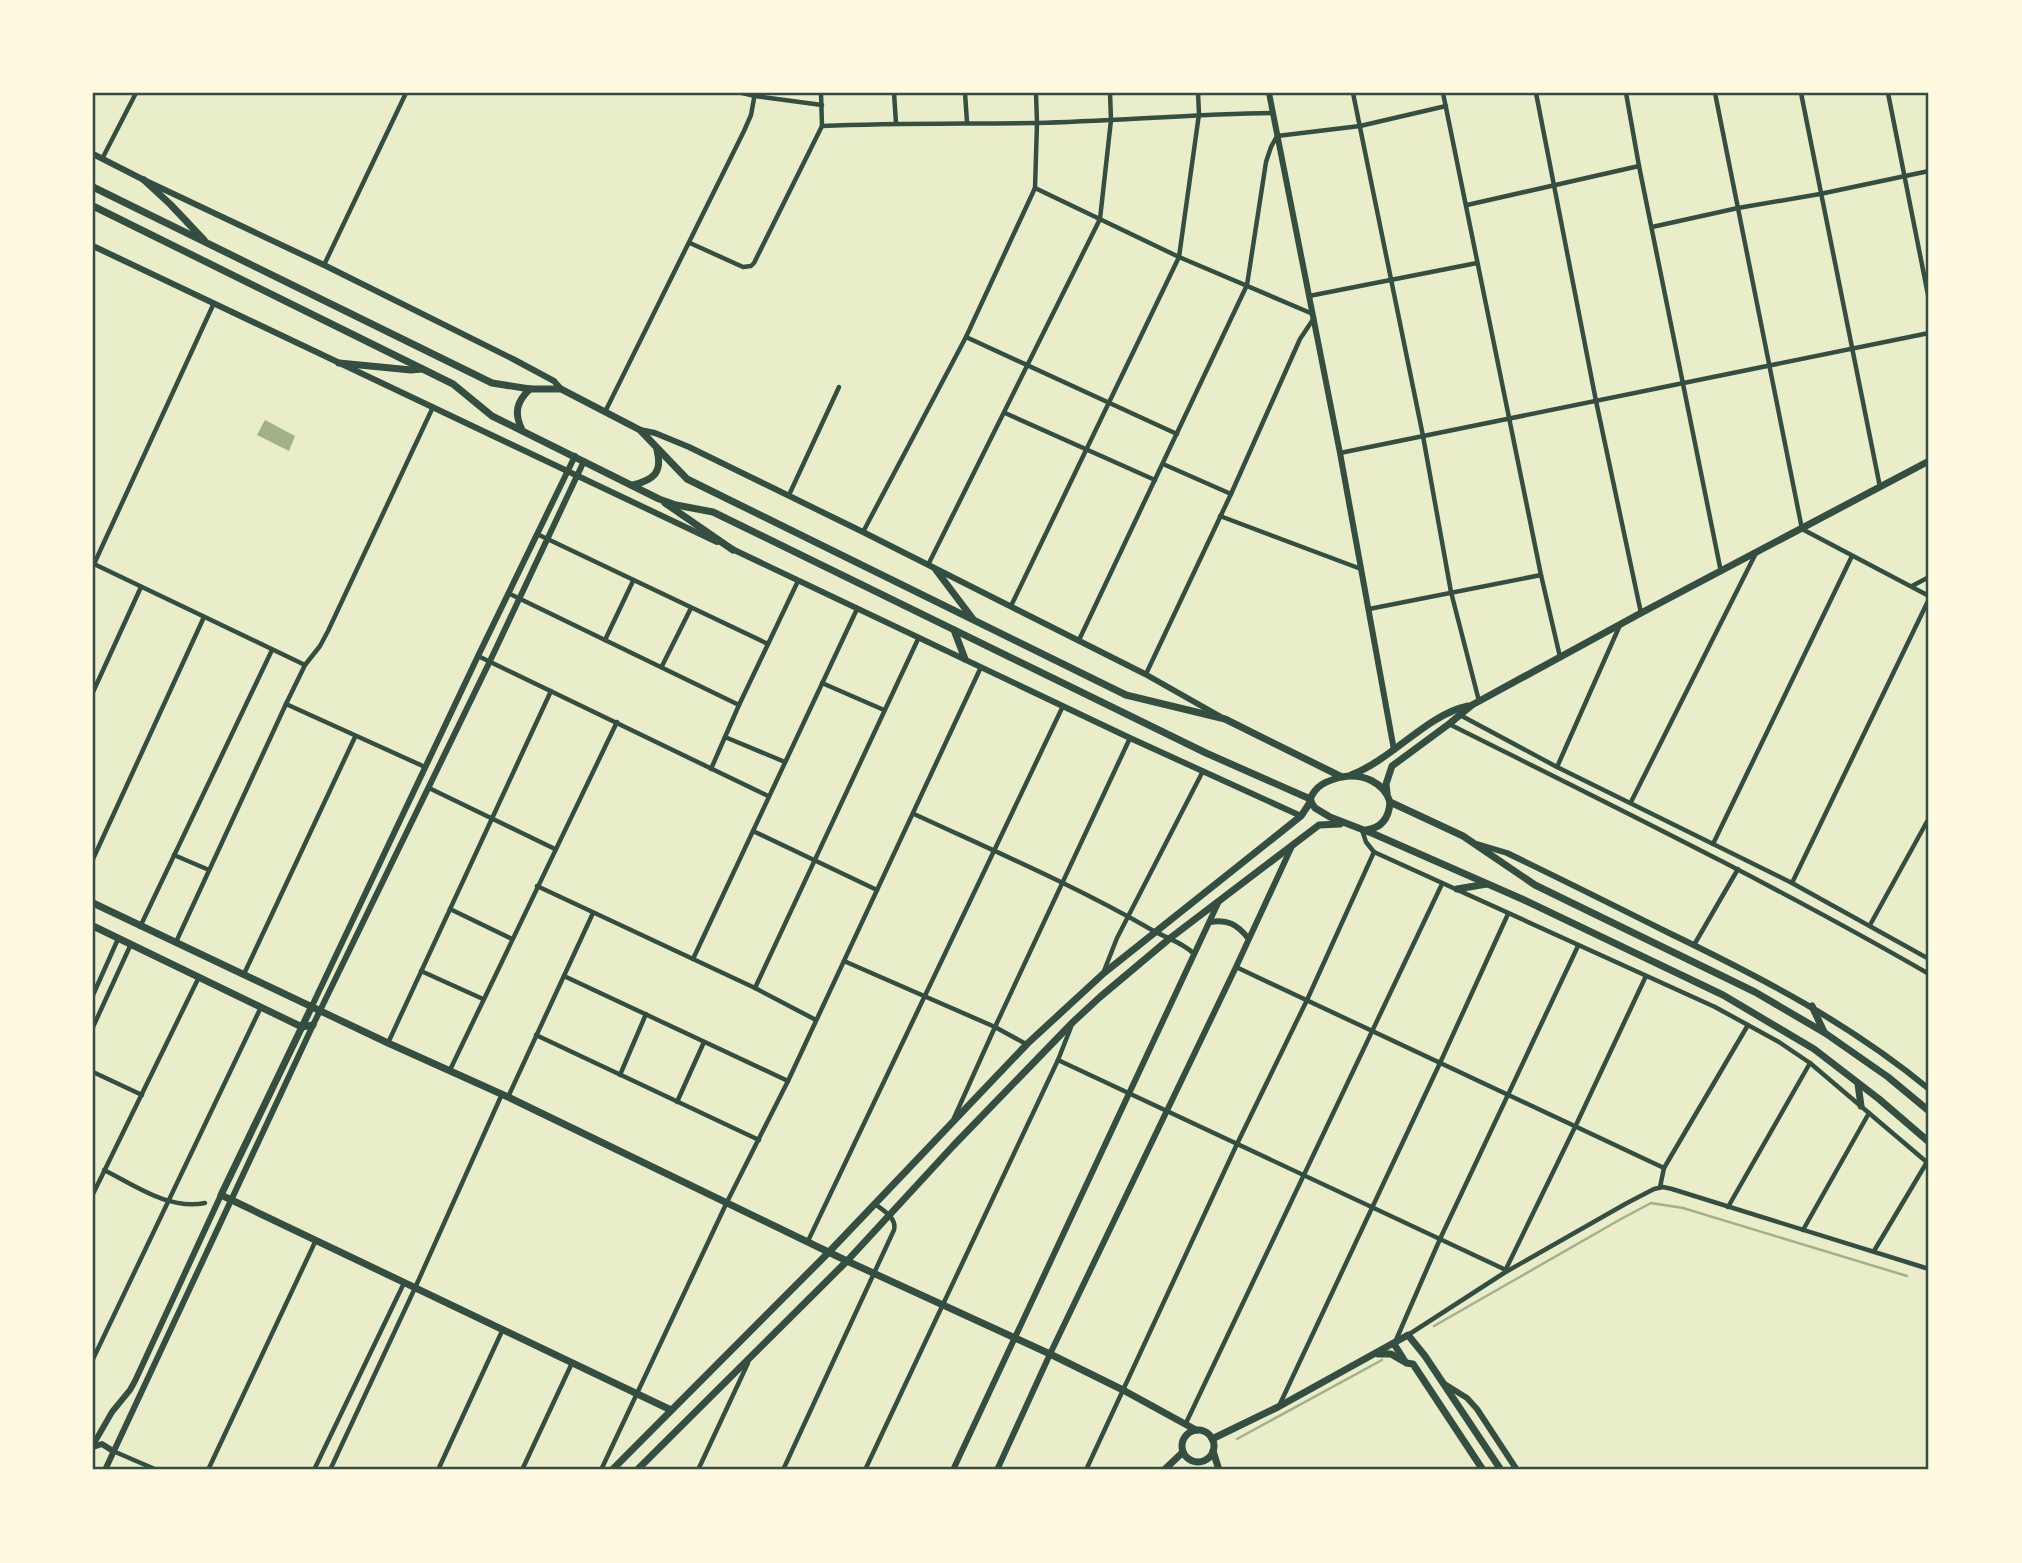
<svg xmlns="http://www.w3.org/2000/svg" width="2022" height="1563" viewBox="0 0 2022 1563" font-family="'Roboto Condensed',sans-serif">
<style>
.water{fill:#a3b18a}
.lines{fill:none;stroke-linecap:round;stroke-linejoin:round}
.stream{stroke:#a3b18a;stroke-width:2.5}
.minor{stroke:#344e41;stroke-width:4.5}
.tertiary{stroke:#344e41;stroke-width:6}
.secondary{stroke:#344e41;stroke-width:7}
.primary{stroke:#344e41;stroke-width:7}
.neatline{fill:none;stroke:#344e41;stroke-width:2.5}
</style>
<rect width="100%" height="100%" fill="#e9edc9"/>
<path class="water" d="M265,420L295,436L289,451L257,435Z"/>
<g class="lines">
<g class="stream">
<path d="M1434,1326L1621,1219L1651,1203L1683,1208L1907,1276"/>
<path d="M1237,1439L1382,1360"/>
</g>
<g class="minor">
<path d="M742,93L755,96L822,105"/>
<path d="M894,93L896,123"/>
<path d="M965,93L967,122"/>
<path d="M1353,93L1423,436L1451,592L1479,701"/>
<path d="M1443,93L1541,575L1560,657"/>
<path d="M1536,93L1596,401L1641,613"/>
<path d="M1626,93L1639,166L1721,572"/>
<path d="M1715,93L1802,529L1929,596"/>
<path d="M1801,93L1880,487"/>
<path d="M1888,93L1929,300"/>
<path d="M822,126C894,123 965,124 1037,123C1115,121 1194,114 1273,113"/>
<path d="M102,159L136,93"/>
<path d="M1035,188L1179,257L1313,314"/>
<path d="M1467,205L1639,166"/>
<path d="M1652,227L1738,208L1820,194L1929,171"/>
<path d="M690,243L743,267L751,266L754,263L822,126L821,93"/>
<path d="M324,265L406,93"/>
<path d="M1309,296L1477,263"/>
<path d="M966,337L1177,434"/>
<path d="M605,412L744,131L751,115L755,93"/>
<path d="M1005,413L1155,480"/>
<path d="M1340,453L1929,333"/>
<path d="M1163,464L1231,494"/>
<path d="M789,495L839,387"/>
<path d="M1220,516L1361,569"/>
<path d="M863,532L966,337L1035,188L1037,123L1036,93"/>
<path d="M537,534L768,644"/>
<path d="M94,564L214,303"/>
<path d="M94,564L305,665"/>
<path d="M928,565L1100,219L1111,120L1110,93"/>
<path d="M1912,586L1929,577"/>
<path d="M508,593L739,705"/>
<path d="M1011,606L1179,257L1199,114L1198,93"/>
<path d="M1369,609L1541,575"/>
<path d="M605,640L633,581"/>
<path d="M1079,640L1247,285L1266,162L1271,147L1277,136L1360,126L1446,106"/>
<path d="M478,656L768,796"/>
<path d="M662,666L691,608"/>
<path d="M1146,674L1231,494L1300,339L1314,318"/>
<path d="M822,683L884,710"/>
<path d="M93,692L141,587"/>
<path d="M286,704L425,767"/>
<path d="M1460,715L1557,767L1792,883L1929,959"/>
<path d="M1449,724C1611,805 1773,884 1929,974"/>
<path d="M725,737L785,762"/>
<path d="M1557,767L1620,625"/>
<path d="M711,769L739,705L798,581"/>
<path d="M429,788L555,849"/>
<path d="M1631,802L1756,553"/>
<path d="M914,814C994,851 1076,886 1152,930C1166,938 1184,943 1194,954"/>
<path d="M1362,830L1366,842L1374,852L1715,1007L1779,1042L1810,1063L1929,1164"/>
<path d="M753,831L877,890"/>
<path d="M1713,844L1852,556"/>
<path d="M174,855L209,870"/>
<path d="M93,859L204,617"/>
<path d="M1792,883L1929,599"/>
<path d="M537,886L755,988L816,1020"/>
<path d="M450,909L512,939"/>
<path d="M1870,925L1929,818"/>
<path d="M140,927L272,650"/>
<path d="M176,942L286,704L305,665L320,646L328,631L433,407"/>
<path d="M1694,945L1738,869"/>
<path d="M693,959L857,609"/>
<path d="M844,961L995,1027L1026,1044"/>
<path d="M1236,967L1664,1168"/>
<path d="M421,971L483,999"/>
<path d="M1104,971L1117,938L1203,771"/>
<path d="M244,974L355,737"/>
<path d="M564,976L788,1081"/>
<path d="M755,988L919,637"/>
<path d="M93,995L118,939"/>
<path d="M93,1027L131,944"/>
<path d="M536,1035L759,1140"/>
<path d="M388,1043L551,691"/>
<path d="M1058,1060L1506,1270"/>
<path d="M450,1070L617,722"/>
<path d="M93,1072L142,1095"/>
<path d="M620,1075L646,1014"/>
<path d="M508,1097L593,913"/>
<path d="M677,1102L704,1042"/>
<path d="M954,1118L995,1027L1130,738"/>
<path d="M104,1170C136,1186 168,1210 205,1203"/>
<path d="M1660,1187L1664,1168L1748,1025"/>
<path d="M93,1194L199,977"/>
<path d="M1728,1207L1810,1063"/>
<path d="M1803,1230L1869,1113"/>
<path d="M808,1241L1063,706"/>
<path d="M1874,1251L1927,1162"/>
<path d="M1506,1269L1576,1125L1646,976"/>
<path d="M1408,1335L1504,1273L1627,1203L1654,1189L1663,1187L1672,1189L1929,1269"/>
<path d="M1396,1340L1440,1239L1578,946"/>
<path d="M93,1359L261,1007"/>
<path d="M1279,1406L1440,1063L1508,914"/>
<path d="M1186,1423L1442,884"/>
<path d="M113,1451L157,1470"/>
<path d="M208,1470L316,1240"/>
<path d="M314,1470L404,1283"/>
<path d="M330,1470L415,1288L502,1094"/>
<path d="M438,1470L503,1329"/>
<path d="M522,1470L572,1363"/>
<path d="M601,1470L727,1202L788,1081L981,667"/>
<path d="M698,1470L748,1363"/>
<path d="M783,1470L894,1230C897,1218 884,1211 875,1204"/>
<path d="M865,1470L1058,1060L1071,1027"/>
<path d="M1086,1470L1237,1144L1307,1000L1374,852"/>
</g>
<g class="tertiary">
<path d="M1269,93L1340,453L1394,750"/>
<path d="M93,154L144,180L324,265L513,359L554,381L561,389"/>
<path d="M93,246L717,542"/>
<path d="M640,430L655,433L689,447L863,532L1145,674L1221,717"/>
<path d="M730,548L1130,738L1301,816"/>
<path d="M1477,844L1507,853C1561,879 1615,906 1669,933C1762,978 1849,1023 1929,1089"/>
<path d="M1210,922C1227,919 1237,924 1248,938"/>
<path d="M312,1006L478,656L575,456"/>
<path d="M1443,1383L1467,1398L1477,1409L1517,1470"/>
<path d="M93,1445L112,1412L130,1390L135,1381L221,1195"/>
<path d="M93,1447L102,1444L113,1451"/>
<path d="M105,1470L313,1025L490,661L584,461"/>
<path d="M953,1470L1219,901"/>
<path d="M997,1470L1050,1354L1236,967L1292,846"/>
</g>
<g class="secondary">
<path d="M1351,775C1393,759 1426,715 1468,706"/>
<path d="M1387,793L1386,784L1392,766L1449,724L1472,705L1641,613L1929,461"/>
<path d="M93,903L388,1043L508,1097L847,1261L1050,1354L1123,1390L1196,1430"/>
<path d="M93,926L302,1027L313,1025"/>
<path d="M312,1006L221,1195L671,1410"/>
<path d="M1394,1344L1406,1363L1413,1364L1483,1470"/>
<path d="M1378,1354H1391L1403,1361"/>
<circle cx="1198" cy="1446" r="16"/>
<path d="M1212,1439L1278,1407L1408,1335L1425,1356L1501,1470"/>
<path d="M1213,1451L1219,1470"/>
<path d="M1164,1470L1183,1452"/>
</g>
<g class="primary">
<path d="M144,180L170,204L204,240"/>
<path d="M93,187L492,383L530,389H561L640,430L687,479L1126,695L1225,719L1342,777C1362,773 1384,782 1390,802L1463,836L1535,885L1755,992L1825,1033L1888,1077L1929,1111"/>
<path d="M93,206L453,384L492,416L659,499L676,505L713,512L1206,753L1308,798L1315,808L1330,817L1374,834L1522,899L1723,995L1814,1049L1879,1099L1929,1142"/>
<path d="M339,363L411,370L422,369"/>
<path d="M522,430C514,413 516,402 530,389"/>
<path d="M633,485C653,480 663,473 657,450"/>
<path d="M665,503L733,550"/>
<path d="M936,570L973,619"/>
<path d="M954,630L965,659"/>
<path d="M1310,800C1315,785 1327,781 1341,777"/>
<path d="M1366,830C1382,828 1389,818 1390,802"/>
<path d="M1457,889L1487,884"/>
<path d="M1812,1006L1824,1032"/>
<path d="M1858,1084L1861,1106"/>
<path d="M612,1470L829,1252L1027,1044L1104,973L1301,816L1311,801"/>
<path d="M637,1470L847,1261L953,1146L1073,1022L1100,997L1169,939L1319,825L1340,824"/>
</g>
</g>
<rect width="2022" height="1563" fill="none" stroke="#fefae0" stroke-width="189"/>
<rect x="94" y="94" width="1833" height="1374" class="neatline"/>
</svg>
